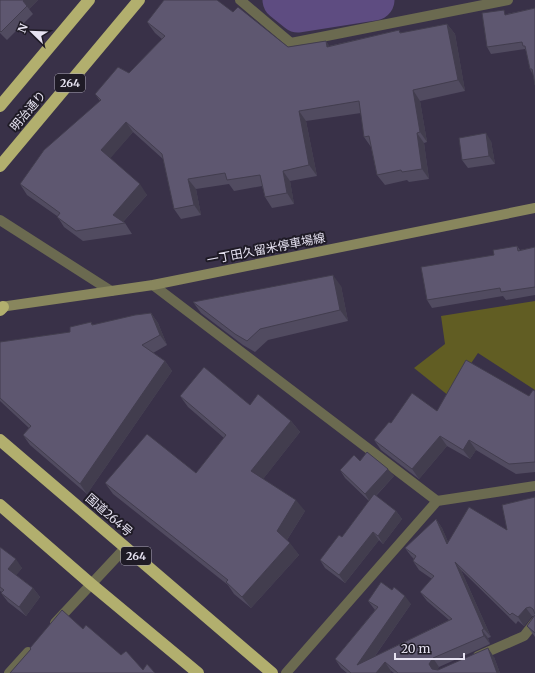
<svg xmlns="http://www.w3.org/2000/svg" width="535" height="673" viewBox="0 0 535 673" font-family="Merriweather,'Noto Sans JP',serif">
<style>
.green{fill:#615d23}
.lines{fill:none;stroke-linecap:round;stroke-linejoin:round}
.river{stroke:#5e4c81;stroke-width:41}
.street{stroke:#6b6a50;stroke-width:10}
.secondary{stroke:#88865d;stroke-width:10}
.highway{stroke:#b2af6e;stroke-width:12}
.wall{fill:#514b60}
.shaded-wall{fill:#423d4e}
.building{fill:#5e5770;stroke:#423d4e}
.labels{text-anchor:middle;stroke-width:4;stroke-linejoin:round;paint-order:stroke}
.shield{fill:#1f1b26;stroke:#aaa6b4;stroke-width:1}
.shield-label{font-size:11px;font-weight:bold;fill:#e6e2f1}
.street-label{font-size:12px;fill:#e6e2f1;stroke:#1f1b26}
</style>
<rect width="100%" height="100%" fill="#393148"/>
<path class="green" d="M535,301V390L478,353L449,396L414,368L445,344L441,316Z"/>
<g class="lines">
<path class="river" d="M283,0L298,12L374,0"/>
<g class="street">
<path d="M240,0L291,43L508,0"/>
<path d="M0,220L111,291"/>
<path d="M153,285L437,501"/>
<path d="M55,623L125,548"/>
<path d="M478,656L524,636L535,622"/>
<path d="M9,673L28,652"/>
<path d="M286,673L437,501L535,486"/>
</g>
<path class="secondary" d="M0,307L153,285L535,208"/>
<g class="highway">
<path d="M0,106L89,0"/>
<path d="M0,166L139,0"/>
<path d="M0,310L3,307"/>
<path d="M0,440L272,673"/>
<path d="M0,505L91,584L198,673"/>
</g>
</g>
<g class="wall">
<path d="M0,0H38L29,9L33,14L7,40L0,33Z"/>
<path d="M535,8L532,73L530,69L526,51L525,49L491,54L487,47L507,14Z"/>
<path d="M233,12L288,47L326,41L329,46L399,30L401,33L447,24L455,34L465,91L420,101L427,142L424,143L429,179L409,182L407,180L385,185L377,175L371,147L364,137L361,113L306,121L317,176L290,181L294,204L272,208L265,197L262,186L234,191L229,184L196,189L201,215L181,219L174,209L163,159L133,132L110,158L147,195L123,222L125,223L132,234L83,241L64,227L57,216L27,195L20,184L100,101L95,94L129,73L162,39L155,33L147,22Z"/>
<path d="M491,141L495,164L468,168L462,160Z"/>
<path d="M517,246L520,250L535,247V295L506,300L503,296L432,308L427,300L494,255Z"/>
<path d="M341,286L348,321L268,340L255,352L243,345L201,313L193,302Z"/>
<path d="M151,313L158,323L167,345L153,353L165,361L172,371L87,494L30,445L23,435L29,428L0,401V342L70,332L91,322L93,325Z"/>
<path d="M535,391V472L516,474L476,450L470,459L447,446L419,479L381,450L374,440L391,423L437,411L529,396Z"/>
<path d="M180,396L250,405L291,421L300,432L263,479L305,511L287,540L299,555L251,608L234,594L228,585L113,494L105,483L196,473L224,438L188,407Z"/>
<path d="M360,461L394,476L376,496L396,511L402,519L383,544L379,540L345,583L325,568L320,560L342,537L369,501L345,478L340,470Z"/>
<path d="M535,497V637L527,626L534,616H532L524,626L518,621L516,624L461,570L491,637L488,638L490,644L439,667L437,670L494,657L500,673H394L391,671L390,673H347L341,668L335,659L375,610L368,601L411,604L375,656L449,620L427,601L420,592L432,579L419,570L413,561L414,559L411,556L405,548L436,519L442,528L448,542L507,530Z"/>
<path d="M0,547L22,568L16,575L33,588L40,597L26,616L8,602L1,593L2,592L0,591Z"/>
</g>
<g class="shaded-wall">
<path d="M24,0H38L29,9L23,1Z"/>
<path d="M447,24L455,34L465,91L458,80Z"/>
<path d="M326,41L333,51L327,47Z"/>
<path d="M413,90L420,101L427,142L420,132Z"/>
<path d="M299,111L306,121L317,176L309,165Z"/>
<path d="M126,122L133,132L108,161L101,150Z"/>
<path d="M417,133L424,143L429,179L422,169Z"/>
<path d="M486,133L491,141L495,164L489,156Z"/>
<path d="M283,171L290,181L294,204L287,193Z"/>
<path d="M188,179L196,189L201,215L194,205Z"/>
<path d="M140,184L147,195L121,224L113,215Z"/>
<path d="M333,275L341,286L348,321L340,310Z"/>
<path d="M151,313L158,323L167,345L160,335Z"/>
<path d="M165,361L172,371L87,494L80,484Z"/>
<path d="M291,421L300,432L260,483L251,471Z"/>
<path d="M440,436L447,446L419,479L412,469Z"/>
<path d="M469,440L476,450L470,459L463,450Z"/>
<path d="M388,469L394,476L370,502L365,494Z"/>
<path d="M296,500L305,511L285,543L277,531Z"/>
<path d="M396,511L402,519L383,544L378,536Z"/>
<path d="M436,519L442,528L453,553L447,544Z"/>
<path d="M373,532L379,540L345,583L339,575Z"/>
<path d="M290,543L299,555L251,608L242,597Z"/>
<path d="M16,559L22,568L14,578L8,569Z"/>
<path d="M455,562L461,570L491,637L484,629Z"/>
<path d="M33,588L40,597L26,616L19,607Z"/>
<path d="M405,596L411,604L363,673L357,665Z"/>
<path d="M526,608L532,616L524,626L518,617Z"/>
<path d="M482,630L488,638L490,644L484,636Z"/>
<path d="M488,648L494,657L500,673H497Z"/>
<path d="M433,658L439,667L436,673L432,669L429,664Z"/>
<path d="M385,662L391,671L390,673H376Z"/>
</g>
<g class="building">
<path d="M0,0H24L23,1L27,6L1,32L0,31Z"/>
<path d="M164,0H217L233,12L238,7L288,47L326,41L327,47L399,30L400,33L447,24L458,80L413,90L420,132L417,133L422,169L402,172L401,170L377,175L369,136L364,137L359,101L299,111L309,165L283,171L287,193L265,197L260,175L227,180L225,173L188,179L194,205L174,209L162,154L126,122L101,150L140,184L113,215L125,223L76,231L57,217L60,213L20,184L44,150L101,100L95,94L118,67L129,73L165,36L147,22Z"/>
<path d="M535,8V85L532,69H530L525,46H523L522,42L487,47L482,13L504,10L505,15Z"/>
<path d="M486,133L489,156L462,160L459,138Z"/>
<path d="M517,246L518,251L535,247V287L501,292L500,288L427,300L421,267L494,255L493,250Z"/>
<path d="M333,275L340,310L260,329L247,341L235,334L193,302Z"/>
<path d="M151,313L160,335L142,345L165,361L80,484L23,435L31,426L0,398V342L70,332V327L91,322L92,325L135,315Z"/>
<path d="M466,360L529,396L533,390L535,391V462L509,464L469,440L463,450L440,436L412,469L374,440L389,422L391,423L412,393L437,411Z"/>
<path d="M204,367L250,405L258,394L291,421L251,471L296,500L277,531L290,543L242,597L226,582L228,580L105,483L147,434L196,473L226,435L180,396Z"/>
<path d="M367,452L388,469L365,494L340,470L354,455L360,461Z"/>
<path d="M374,494L396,511L378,536L373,532L339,575L320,560L339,535L342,537Z"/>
<path d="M535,497V614L533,609L530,607L526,608L518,617L512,613L510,615L455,562L484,629L482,630L484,636L433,658L429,664L432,669L438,670L488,648L497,673H398L385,662L376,673H351L335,659L378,607L368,601L381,582L392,590L394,587L405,596L357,665L452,619L420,592L434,576L413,561L416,556L405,548L436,519L447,544L469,507L507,530L502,505Z"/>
<path d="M0,547L16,559L8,569L33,588L19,607L1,593L4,590L0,587Z"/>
<path d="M62,610L83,629L86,625L121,655L126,651L143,670L147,664L155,673H10L31,649L30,648Z"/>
<path d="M535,615V633L527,626Z"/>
</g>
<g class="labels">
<g class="shield">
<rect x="55" y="74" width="30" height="18" rx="3"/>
<rect x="121" y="547" width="30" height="18" rx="3"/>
</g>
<g class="shield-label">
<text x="70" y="87">264</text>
<text x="136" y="560">264</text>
</g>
<g class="street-label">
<text transform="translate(28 111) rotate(-50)" y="4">明治通り</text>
<text transform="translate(266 249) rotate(-11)" y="4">一丁田久留米停車場線</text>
<text transform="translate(109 515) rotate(41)" y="4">国道264号</text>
</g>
</g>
<g transform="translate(32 32) rotate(293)" stroke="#1f1b26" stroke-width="3" paint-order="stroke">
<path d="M0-3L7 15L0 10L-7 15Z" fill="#e6e2f1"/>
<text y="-6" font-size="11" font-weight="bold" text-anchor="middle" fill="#e6e2f1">N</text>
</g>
<path d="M395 653v6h69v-6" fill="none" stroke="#e6e2f1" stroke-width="2"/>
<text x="401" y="653" font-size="12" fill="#e6e2f1" stroke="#1f1b26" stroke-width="3" paint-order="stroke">20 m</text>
</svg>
